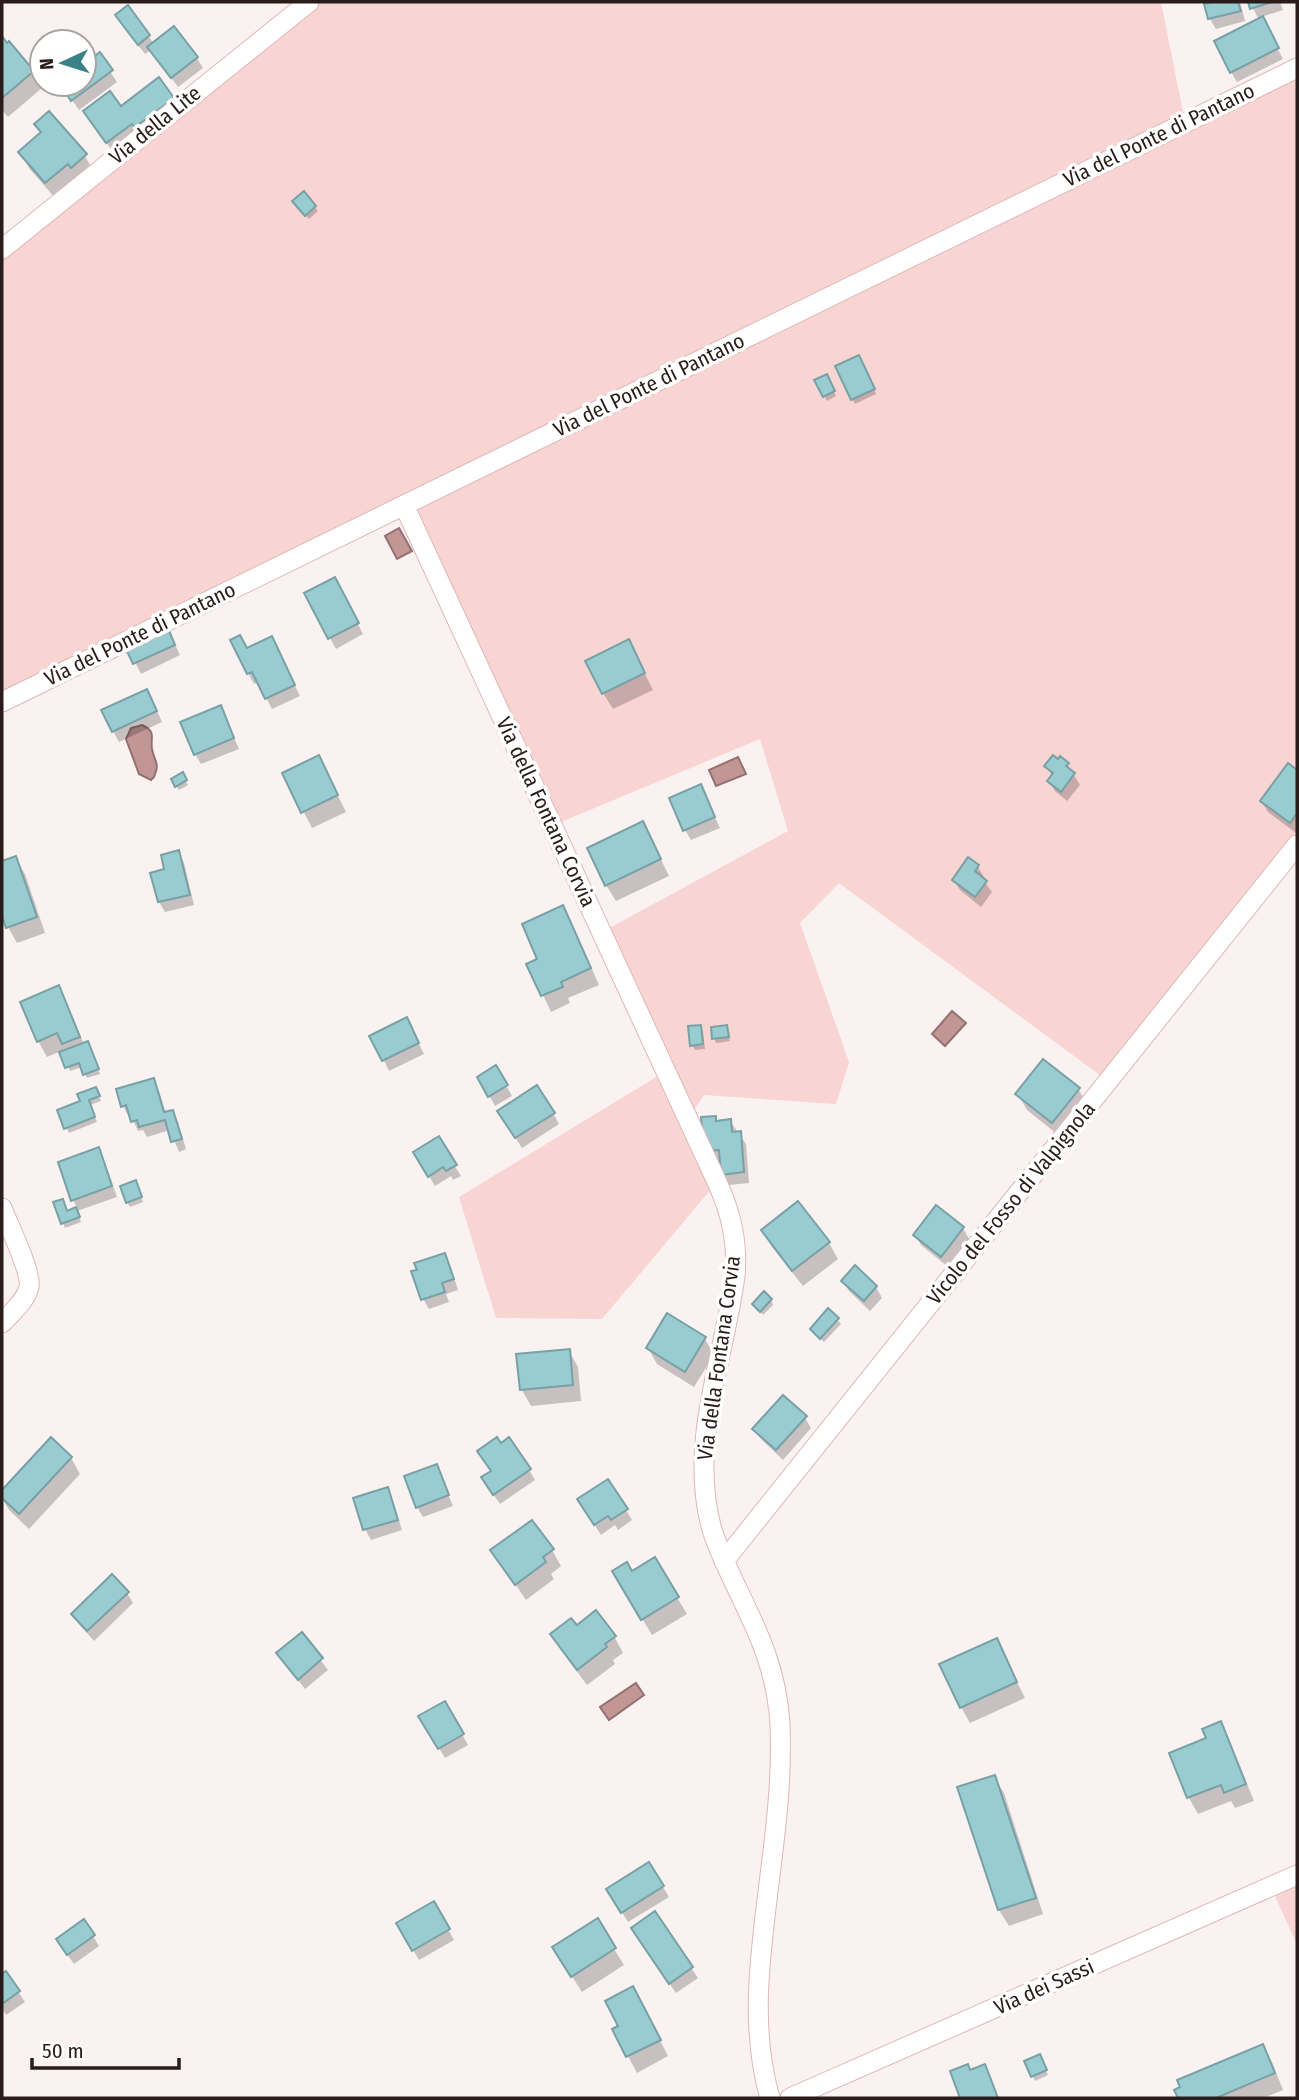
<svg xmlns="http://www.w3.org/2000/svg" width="1299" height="2100" viewBox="0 0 1299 2100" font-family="'Fira Sans Condensed',sans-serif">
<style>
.green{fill:#f8d4d3}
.water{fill:#c29695;stroke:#947170;stroke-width:2}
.shadow{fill:#0003}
.building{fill:#99ccd0;stroke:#78a1a5;stroke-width:2}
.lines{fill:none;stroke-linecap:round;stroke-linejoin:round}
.minor-casing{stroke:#dfb8b7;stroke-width:21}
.minor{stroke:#fff;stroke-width:19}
.labels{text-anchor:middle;stroke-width:7;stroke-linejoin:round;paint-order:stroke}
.street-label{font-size:21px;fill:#2a1c1b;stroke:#fff}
</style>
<rect width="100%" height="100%" fill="#faf1f1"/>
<g class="green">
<path d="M309,2H1161L1185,122L1297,68V845L1108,1081L839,883L800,923L849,1062L836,1104L704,1095L688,1119L717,1182L602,1319L496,1318L459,1197L666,1071L602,932L788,831L760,739L549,827L404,505L2,702V249Z"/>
<path d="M1297,1875V1945L1271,1887Z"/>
</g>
<g class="water">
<path d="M399,528L412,551L397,559L385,536Z"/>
<path d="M142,725C157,732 150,737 152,749C155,764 160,762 154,777L151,780L139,774L126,739L131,728Z"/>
<path d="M738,757L746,774L716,786L709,770Z"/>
<path d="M952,1011L966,1023L945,1046L932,1034Z"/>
<path d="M636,1683L644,1695L609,1720L600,1707Z"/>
</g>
<g class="shadow">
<path d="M1214,2H1240L1245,21L1216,29L1210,19L1206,5Z"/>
<path d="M1250,2H1280L1283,10L1261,17L1283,59L1237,82L1231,72L1259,20Z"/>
<path d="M128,7L154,44L197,58L203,68L178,87L151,50L145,54L123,26Z"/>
<path d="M2,39L32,72L42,88L8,117L2,110Z"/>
<path d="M99,55L117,82L79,110L61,84H84V66Z"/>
<path d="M173,99L182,115L117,158L85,112L121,108Z"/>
<path d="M36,124L85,156L94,172L55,198L29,168L20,152L41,133Z"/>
<path d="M303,193L318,211L309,219L297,205Z"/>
<path d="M861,362L876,394L855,404L852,399Z"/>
<path d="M826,376L836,396L827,401L816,381Z"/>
<path d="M340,590L363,634L336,649L306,594Z"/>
<path d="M173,640L180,655L141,674L128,648Z"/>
<path d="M277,649L300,696L272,709L258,682L254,684L248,673L247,650Z"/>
<path d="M637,658L653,690L613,709L603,693Z"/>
<path d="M153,702L162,722L119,742L113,731Z"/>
<path d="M221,708L239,749L201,764L195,754Z"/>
<path d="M1067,764L1080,785L1067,801L1055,791L1049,781L1052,776L1047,766Z"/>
<path d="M1288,766L1297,773L1296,833L1268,812L1262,802Z"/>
<path d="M284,774H327L346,812L312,828Z"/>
<path d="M182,775L188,785L179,790L173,780Z"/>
<path d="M700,786L720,828L691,840L685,830Z"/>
<path d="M643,823L669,876L616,901L606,885Z"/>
<path d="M178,852L184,863L194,905L165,912L159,902L152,874L166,871Z"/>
<path d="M15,858L25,874L45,933L17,943L8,927L2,911V863Z"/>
<path d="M969,860L978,867L984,877L982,879L992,892L981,907L960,890L954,880Z"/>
<path d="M563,908L572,924L599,985L568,998L570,1003L551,1012L529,965L539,960Z"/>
<path d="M58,988L67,1004L84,1044L90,1048L100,1074L87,1078L82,1067L70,1071L61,1051L47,1057L38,1041Z"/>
<path d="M700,1027L703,1031L705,1049L695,1050L692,1045Z"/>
<path d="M726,1027L730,1041L716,1043L714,1038Z"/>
<path d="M412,1030L424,1054L389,1071L372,1036Z"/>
<path d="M496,1067L512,1096L495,1106L479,1077Z"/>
<path d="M153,1080L159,1091L166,1114L172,1112L178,1122L186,1149L179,1152L170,1130L147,1137L143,1130L138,1131L131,1116L129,1117L123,1106Z"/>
<path d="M1078,1089L1088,1105L1062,1138L1027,1110L1018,1094Z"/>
<path d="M98,1094L101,1101L90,1105L97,1122L69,1133L59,1111Z"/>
<path d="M553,1113L559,1124L522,1148L505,1122Z"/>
<path d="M715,1117L718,1122L730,1121L746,1144L749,1183L729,1185L723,1174L722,1161H712Z"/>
<path d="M438,1139L461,1176L453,1180L451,1176L435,1186L415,1153Z"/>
<path d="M98,1149L104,1160L117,1197L77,1211L81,1222L65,1228L55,1204L67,1213L78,1209L73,1200Z"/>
<path d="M137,1187L143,1202L130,1207L127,1202Z"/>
<path d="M963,1228L969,1239L947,1266L921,1245L915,1235Z"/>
<path d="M763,1231L829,1243L838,1259L803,1286L772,1247Z"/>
<path d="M444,1255L450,1265L458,1290L446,1294L449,1302L429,1309L423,1299Z"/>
<path d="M855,1268L876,1287L882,1298L870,1311L849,1291L843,1281Z"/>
<path d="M771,1300L773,1305L763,1315L754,1304Z"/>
<path d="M829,1311L841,1324L824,1342L815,1334Z"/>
<path d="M705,1339L714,1355L694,1387L657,1364L648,1348Z"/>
<path d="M569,1351L578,1367L581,1401L531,1406L522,1390Z"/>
<path d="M805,1418L811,1428L783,1460L761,1439L755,1429Z"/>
<path d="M51,1439L71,1458L80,1474L29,1529L9,1510L2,1498V1492Z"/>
<path d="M500,1445L529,1470L535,1480L500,1504L489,1488Z"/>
<path d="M436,1466L453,1506L423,1517L417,1507Z"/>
<path d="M387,1489L393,1500L402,1530L371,1540L365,1529Z"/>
<path d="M585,1510H626L632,1520L618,1530L615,1525L601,1535Z"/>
<path d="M552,1550L561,1566L551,1574L554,1579L526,1600L493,1551Z"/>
<path d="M654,1559L687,1614L652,1635L614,1572L631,1573Z"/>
<path d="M127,1593L133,1603L94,1641L79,1624L73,1614Z"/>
<path d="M576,1627L614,1636L623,1653L613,1660L615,1664L587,1685L561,1650L552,1634Z"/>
<path d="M301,1634L328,1670L305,1689L278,1654Z"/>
<path d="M996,1640L1025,1698L970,1723L961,1707Z"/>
<path d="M444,1703L468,1745L445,1758L421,1717Z"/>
<path d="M1220,1723L1229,1739L1254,1801L1235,1808L1231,1801L1198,1814L1189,1798L1172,1754L1209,1739Z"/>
<path d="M994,1777L1004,1793L1043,1914L1009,1926L999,1910L959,1789Z"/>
<path d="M649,1864L669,1897L628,1922L608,1889Z"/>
<path d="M433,1903L454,1940L419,1960L398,1924Z"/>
<path d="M655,1914L698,1978L676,1993L639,1939Z"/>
<path d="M93,1936L99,1946L74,1964L64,1950Z"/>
<path d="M614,1949L624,1965L582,1992L564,1964Z"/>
<path d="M6,1973L25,2002L6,2015L2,2008V1976Z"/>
<path d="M642,2005L668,2056L637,2073L614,2030Z"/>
<path d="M1262,2046L1272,2062L1283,2090L1263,2098H1180L1177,2091Z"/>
<path d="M1042,2061L1048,2075L1035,2081L1026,2062Z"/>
</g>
<g class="building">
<path d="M1212,2H1238L1241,11L1208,19L1204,4Z"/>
<path d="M1248,2H1272L1250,9Z"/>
<path d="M128,5L150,35L138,45L115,15Z"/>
<path d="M1263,16L1279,48L1230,73L1214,41Z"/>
<path d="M174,26L198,57L171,78L147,47Z"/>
<path d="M2,36L7,43L9,41L34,71L2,98Z"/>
<path d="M100,52L113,70L71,101L60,84H84V64Z"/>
<path d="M159,77L174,98L135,127L132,124L106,143L83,111L110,91L121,106Z"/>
<path d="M49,111L87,154L71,168L68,164L45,183L18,152L41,132L34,124Z"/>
<path d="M304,191L316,206L305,216L292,201Z"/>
<path d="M859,355L875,389L851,400L835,366Z"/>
<path d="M827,374L835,391L823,397L814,380Z"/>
<path d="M335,577L359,623L328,639L304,593Z"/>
<path d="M168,628L175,645L133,664L125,647Z"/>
<path d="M240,635L247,648L272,636L295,685L265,699L252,672L247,674L230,640Z"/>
<path d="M629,639L645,673L602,694L585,661Z"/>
<path d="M147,689L157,711L112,732L101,710Z"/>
<path d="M221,705L234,738L194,755L180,722Z"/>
<path d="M319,755L338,795L301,813L282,773Z"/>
<path d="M1053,755L1058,759L1060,756L1069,763L1066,766L1075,773L1061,792L1047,781L1053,773L1044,766Z"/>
<path d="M1288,763L1297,770V813L1290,823L1260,801Z"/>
<path d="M183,772L187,780L175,787L171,779Z"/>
<path d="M701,784L715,817L683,831L669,798Z"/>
<path d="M643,821L661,859L605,886L587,848Z"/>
<path d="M179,850L190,895L158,902L150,873L164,869L161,855Z"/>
<path d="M16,856L37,917L6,928L2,916V861Z"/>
<path d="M968,857L979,865L975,871L987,881L975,897L952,880Z"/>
<path d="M563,905L591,968L561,982L563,987L541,996L526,964L537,959L522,924Z"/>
<path d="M59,985L80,1037L62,1044L57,1033L37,1042L20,1002Z"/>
<path d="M407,1017L419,1043L382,1061L369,1036Z"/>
<path d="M701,1025L703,1044L690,1046L688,1026Z"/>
<path d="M727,1025L729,1037L712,1039L711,1027Z"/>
<path d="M88,1041L99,1069L83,1075L79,1063L65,1068L59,1052Z"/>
<path d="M1043,1059L1080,1088L1052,1123L1015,1094Z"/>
<path d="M496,1065L508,1085L488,1097L477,1077Z"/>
<path d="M154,1078L164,1112L173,1110L182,1139L171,1142L165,1120L139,1127L137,1120L131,1122L126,1105L121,1107L116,1089Z"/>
<path d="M537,1085L555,1113L515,1138L497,1111Z"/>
<path d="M96,1087L100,1096L89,1100L95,1117L64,1129L57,1110L80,1101L77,1094Z"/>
<path d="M716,1116V1121L731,1119L732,1132L741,1131L744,1172L721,1175L719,1150L704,1151L701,1117Z"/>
<path d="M439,1136L457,1165L446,1171L443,1167L428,1177L413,1152Z"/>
<path d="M99,1147L112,1186L71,1201L58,1162Z"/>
<path d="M136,1180L142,1197L126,1203L120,1186Z"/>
<path d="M63,1199L67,1211L76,1207L80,1217L61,1224L53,1202Z"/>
<path d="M798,1201L830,1242L792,1271L761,1230Z"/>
<path d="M936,1205L964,1227L941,1257L913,1235Z"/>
<path d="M445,1253L454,1279L442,1283L445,1292L421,1300L411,1271L417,1270L414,1263Z"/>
<path d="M855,1265L877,1286L864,1301L841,1281Z"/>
<path d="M764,1291L772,1299L760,1312L752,1304Z"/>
<path d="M828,1308L839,1318L820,1339L810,1329Z"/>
<path d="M667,1313L706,1337L685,1372L646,1348Z"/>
<path d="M570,1349L573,1385L520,1390L516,1354Z"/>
<path d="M783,1395L807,1416L776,1450L752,1429Z"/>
<path d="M51,1437L72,1457L19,1514L2,1498V1490Z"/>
<path d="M497,1437L501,1443L509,1437L531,1469L493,1495L481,1477L491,1471L477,1451Z"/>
<path d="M437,1464L449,1495L416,1508L404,1476Z"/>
<path d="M608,1479L628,1509L611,1520L608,1516L594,1525L577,1499Z"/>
<path d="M388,1487L398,1520L363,1530L353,1498Z"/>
<path d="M532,1520L554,1549L543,1557L546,1562L515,1585L490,1550Z"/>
<path d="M655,1557L679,1597L641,1620L612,1571L627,1562L632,1571Z"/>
<path d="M112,1574L129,1592L87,1631L71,1614Z"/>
<path d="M596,1610L616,1636L605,1644L607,1647L577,1670L550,1634L571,1618L577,1625Z"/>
<path d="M302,1632L323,1658L298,1680L276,1653Z"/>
<path d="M997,1638L1017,1682L960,1708L939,1664Z"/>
<path d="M445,1701L464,1734L438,1749L418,1716Z"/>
<path d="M1221,1721L1246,1784L1224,1793L1221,1785L1187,1798L1169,1753L1206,1738L1202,1729Z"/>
<path d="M995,1775L1036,1898L998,1910L957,1787Z"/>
<path d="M649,1862L664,1886L621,1913L606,1889Z"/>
<path d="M434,1901L450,1929L412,1951L396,1923Z"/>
<path d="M655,1911L693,1967L669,1984L631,1928Z"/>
<path d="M598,1918L616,1948L571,1977L552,1947Z"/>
<path d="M84,1919L95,1935L67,1955L56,1939Z"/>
<path d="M6,1971L20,1991L2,2004V1974Z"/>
<path d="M633,1986L661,2040L626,2057L612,2029L618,2026L605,2001Z"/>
<path d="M1263,2044L1275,2073L1216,2098H1178L1174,2090L1180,2087L1177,2080Z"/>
<path d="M1040,2054L1047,2070L1031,2077L1024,2061Z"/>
<path d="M968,2064L970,2070L985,2064L998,2098H960L950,2071Z"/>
</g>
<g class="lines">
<defs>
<g id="minor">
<path d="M2,249L309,2"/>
<path d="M404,505L717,1182C731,1213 738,1241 735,1276C724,1359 689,1442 711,1526C716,1545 725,1562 733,1580C757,1630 777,1668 780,1725C782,1773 777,1820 771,1867C762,1944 748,2022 770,2098"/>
<path d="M2,702L1297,68"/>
<path d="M2,1208C8,1224 32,1272 29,1287C26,1301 11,1313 2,1323"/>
<path d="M724,1561L1297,845"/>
<path d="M790,2098L1297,1875"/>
</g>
</defs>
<use href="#minor" class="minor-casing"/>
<use href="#minor" class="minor"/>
</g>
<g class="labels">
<g class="street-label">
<text transform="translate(155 125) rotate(-39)" y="7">Via della Lite</text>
<text transform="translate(1159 135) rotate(-26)" y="7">Via del Ponte di Pantano</text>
<text transform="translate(649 385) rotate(-26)" y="7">Via del Ponte di Pantano</text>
<text transform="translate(140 634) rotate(-26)" y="7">Via del Ponte di Pantano</text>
<text transform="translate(546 812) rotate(65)" y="7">Via della Fontana Corvia</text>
<text transform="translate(1011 1203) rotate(-51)" y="7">Vicolo del Fosso di Valpignola</text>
<text transform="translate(719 1358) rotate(-82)" y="7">Via della Fontana Corvia</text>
<text transform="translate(1044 1987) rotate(-24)" y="7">Via dei Sassi</text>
</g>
</g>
<rect width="1299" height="2100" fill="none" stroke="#2a1c1b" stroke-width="7"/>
<g transform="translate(63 63) rotate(266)"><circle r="33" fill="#ffffff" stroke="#aaa4a4" stroke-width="2"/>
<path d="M0-5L12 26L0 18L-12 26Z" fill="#3a8288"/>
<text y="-10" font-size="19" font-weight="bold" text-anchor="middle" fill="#2a1c1b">N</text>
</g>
<path d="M32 2058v10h147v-10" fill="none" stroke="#2a1c1b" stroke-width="3.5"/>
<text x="42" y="2058" font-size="21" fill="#2a1c1b" stroke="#ffffff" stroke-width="5" paint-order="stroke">50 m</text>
</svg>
